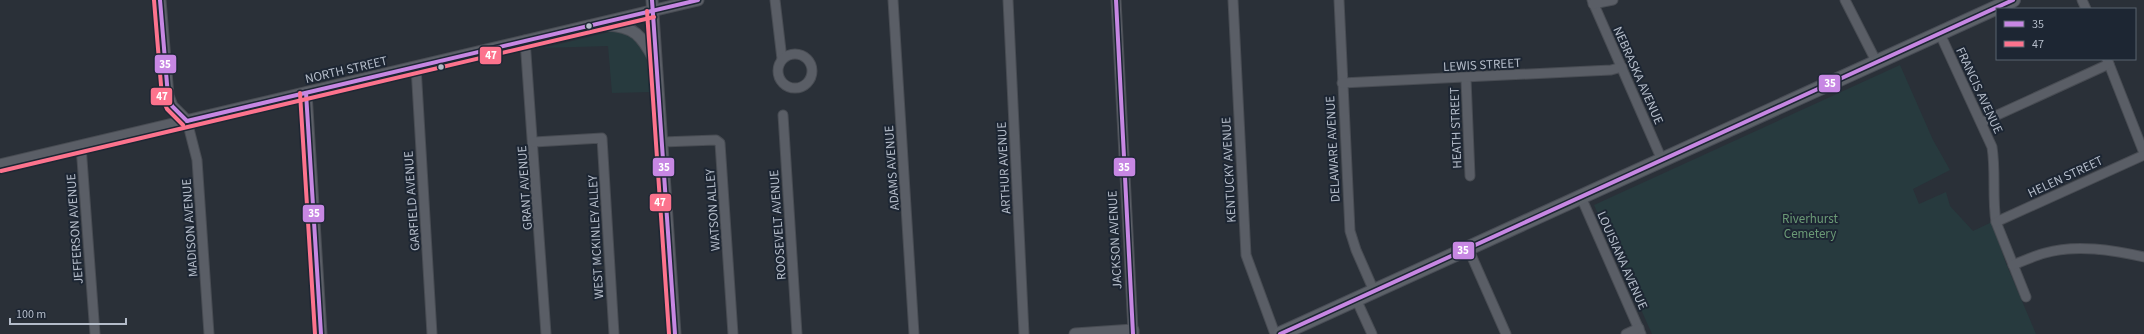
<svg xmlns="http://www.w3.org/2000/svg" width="2144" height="334" viewBox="0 0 2144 334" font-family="'Source Sans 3',sans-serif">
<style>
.green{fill:#273a3e}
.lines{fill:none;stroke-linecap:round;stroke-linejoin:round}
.minor-casing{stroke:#484c53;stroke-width:11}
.tertiary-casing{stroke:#484c53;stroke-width:13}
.primary-casing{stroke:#484c55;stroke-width:16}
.minor{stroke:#5a5e66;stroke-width:9}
.tertiary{stroke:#5a5e66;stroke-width:11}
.primary{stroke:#5c6168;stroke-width:14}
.bus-1-casing{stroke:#1d2633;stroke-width:7}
.bus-2-casing{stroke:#1d2633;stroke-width:7}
.bus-1{stroke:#c787e3;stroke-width:4}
.bus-2{stroke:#fc738d;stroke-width:4}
.bus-dot{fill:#b4bcc9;stroke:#1d2633;stroke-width:1.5}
.labels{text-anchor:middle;stroke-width:4;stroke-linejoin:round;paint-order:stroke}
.street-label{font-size:13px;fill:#b4bcc9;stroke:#1d2633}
.park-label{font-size:13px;fill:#6b9a76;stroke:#1d2633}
.line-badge{stroke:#1d2633;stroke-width:1.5}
.badge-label{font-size:11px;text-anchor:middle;font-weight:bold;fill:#fff}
</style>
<rect width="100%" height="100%" fill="#2a3038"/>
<g class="green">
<path d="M622,29L641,39L649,60L651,92L612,93L608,46L543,48Z"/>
<path d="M1900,65L1933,140L1950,170L1913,189L1919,204L1946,192L1950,206L1973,231L1992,222L2005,261L2036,334H1652L1594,205Z"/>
</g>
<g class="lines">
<defs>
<g id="minor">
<path d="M775,0L782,59"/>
<path d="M893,0L914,334"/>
<path d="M1008,0L1024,334"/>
<path d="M1116,0L1133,330"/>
<path d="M1233,0L1246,255L1275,334"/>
<path d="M1339,0L1350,231L1356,250L1374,291"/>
<path d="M1592,0L1662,160"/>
<path d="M1845,0L1877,63"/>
<path d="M2082,0L2086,9"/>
<path d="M1593,4L1613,0"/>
<path d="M1940,34L1992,147C1996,172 1992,197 1996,222L2026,297"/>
<path d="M525,40L546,334"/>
<circle cx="795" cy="71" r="17"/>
<path d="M2107,59L2144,153"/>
<path d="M416,67L432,334"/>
<path d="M1466,79L1470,176"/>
<path d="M1342,83L1611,70L1622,67"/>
<path d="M783,115L797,334"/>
<path d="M187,121L197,160L209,334"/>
<path d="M1982,122L2109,64"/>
<path d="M534,142L602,138L614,334"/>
<path d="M662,142L716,140L720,143L733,334"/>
<path d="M81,146L95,334"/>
<path d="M1581,197L1641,334"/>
<path d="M1996,222L2144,155"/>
<path d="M1468,248L1506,334"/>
<path d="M2013,265C2023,261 2034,256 2045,253C2076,244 2113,250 2144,257"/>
<path d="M1356,299L1372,334"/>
<path d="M1626,334L1639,328"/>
</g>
<g id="tertiary">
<path d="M160,0L168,96L172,106L187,121"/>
<path d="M652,0L675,334"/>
<path d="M607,25C634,26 642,36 654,59"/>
<path d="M306,93L321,334"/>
<path d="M0,165L698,0"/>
<path d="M1075,334L1133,330V334"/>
</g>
<path id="primary" d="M1280,334L2013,0"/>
</defs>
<use href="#minor" class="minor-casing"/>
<use href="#tertiary" class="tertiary-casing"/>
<use href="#primary" class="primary-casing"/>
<use href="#minor" class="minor"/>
<use href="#tertiary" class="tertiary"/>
<use href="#primary" class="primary"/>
<defs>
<g id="bus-1">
<path d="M160,0L168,96L172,106L187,121"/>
<path d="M652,0L675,334"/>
<path d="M1116,0L1133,334"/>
<path d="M306,93L321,334"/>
<path d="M187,121L698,0"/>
<path d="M1280,334L2013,0"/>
</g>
<g id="bus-2">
<path d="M154,0L162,97L167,109L183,125"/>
<path d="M647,11L669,334"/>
<path d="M300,93L315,334"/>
<path d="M1,171L654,17"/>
</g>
</defs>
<use href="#bus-1" class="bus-1-casing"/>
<use href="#bus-2" class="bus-2-casing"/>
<use href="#bus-1" class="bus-1"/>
<use href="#bus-2" class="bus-2"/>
</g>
<g class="bus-dot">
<circle cx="589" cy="26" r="3.5"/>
<circle cx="441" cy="67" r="3.5"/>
</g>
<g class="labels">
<g class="street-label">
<text transform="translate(1482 64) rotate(-3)" y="5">LEWIS STREET</text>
<text transform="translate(346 69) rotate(-13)" y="5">NORTH STREET</text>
<text transform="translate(1639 75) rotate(66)" y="5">NEBRASKA AVENUE</text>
<text transform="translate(1980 90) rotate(65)" y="5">FRANCIS AVENUE</text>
<text transform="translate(1455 128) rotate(-92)" y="5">HEATH STREET</text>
<text transform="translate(1332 149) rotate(-93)" y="5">DELAWARE AVENUE</text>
<text transform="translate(891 168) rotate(-94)" y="5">ADAMS AVENUE</text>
<text transform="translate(1003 168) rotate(-93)" y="5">ARTHUR AVENUE</text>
<text transform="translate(1228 170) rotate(-93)" y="5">KENTUCKY AVENUE</text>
<text transform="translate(2065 176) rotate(-25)" y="5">HELEN STREET</text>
<text transform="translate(524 188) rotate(-94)" y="5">GRANT AVENUE</text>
<text transform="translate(411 201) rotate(-94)" y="5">GARFIELD AVENUE</text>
<text transform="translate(712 210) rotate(-94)" y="5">WATSON ALLEY</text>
<text transform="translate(777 225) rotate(-94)" y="5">ROOSEVELT AVENUE</text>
<text transform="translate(189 228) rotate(-94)" y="5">MADISON AVENUE</text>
<text transform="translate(74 229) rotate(-94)" y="5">JEFFERSON AVENUE</text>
<text transform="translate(595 237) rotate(-93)" y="5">WEST MCKINLEY ALLEY</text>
<text transform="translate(1114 240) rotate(-93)" y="5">JACKSON AVENUE</text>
<text transform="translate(1623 260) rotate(66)" y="5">LOUISIANA AVENUE</text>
</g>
<g class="park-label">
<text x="1810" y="223">Riverhurst<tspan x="1810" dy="15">Cemetery</tspan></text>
</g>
</g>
<g class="line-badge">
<rect x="479" y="46" width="23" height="19" rx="4" fill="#fc738d"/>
<rect x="154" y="54" width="23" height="20" rx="4" fill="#c787e3"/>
<rect x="1818" y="74" width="23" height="19" rx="4" fill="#c787e3"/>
<rect x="150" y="87" width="23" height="19" rx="4" fill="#fc738d"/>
<rect x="652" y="157" width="23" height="20" rx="4" fill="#c787e3"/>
<rect x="1113" y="157" width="23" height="20" rx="4" fill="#c787e3"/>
<rect x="649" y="193" width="23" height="19" rx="4" fill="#fc738d"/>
<rect x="302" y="204" width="23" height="19" rx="4" fill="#c787e3"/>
<rect x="1452" y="241" width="23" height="19" rx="4" fill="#c787e3"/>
</g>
<g class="badge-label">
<text x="491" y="59">47</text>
<text x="165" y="68">35</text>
<text x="1830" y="87">35</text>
<text x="162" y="100">47</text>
<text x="664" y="171">35</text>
<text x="1124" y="171">35</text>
<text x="660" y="206">47</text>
<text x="314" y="217">35</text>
<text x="1463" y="254">35</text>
</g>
<rect x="1996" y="8" width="140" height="52" fill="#1d2633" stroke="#59626f"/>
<rect x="2004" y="21" width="20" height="6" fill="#c787e3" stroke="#59626f"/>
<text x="2032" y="28" font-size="12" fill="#b4bcc9">35</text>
<rect x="2004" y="41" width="20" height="6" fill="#fc738d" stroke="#59626f"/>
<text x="2032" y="48" font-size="12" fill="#b4bcc9">47</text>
<path d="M10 318v6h116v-6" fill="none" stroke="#b4bcc9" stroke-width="2"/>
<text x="16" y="318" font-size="12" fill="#b4bcc9" stroke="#1d2633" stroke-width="3" paint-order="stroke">100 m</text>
</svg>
